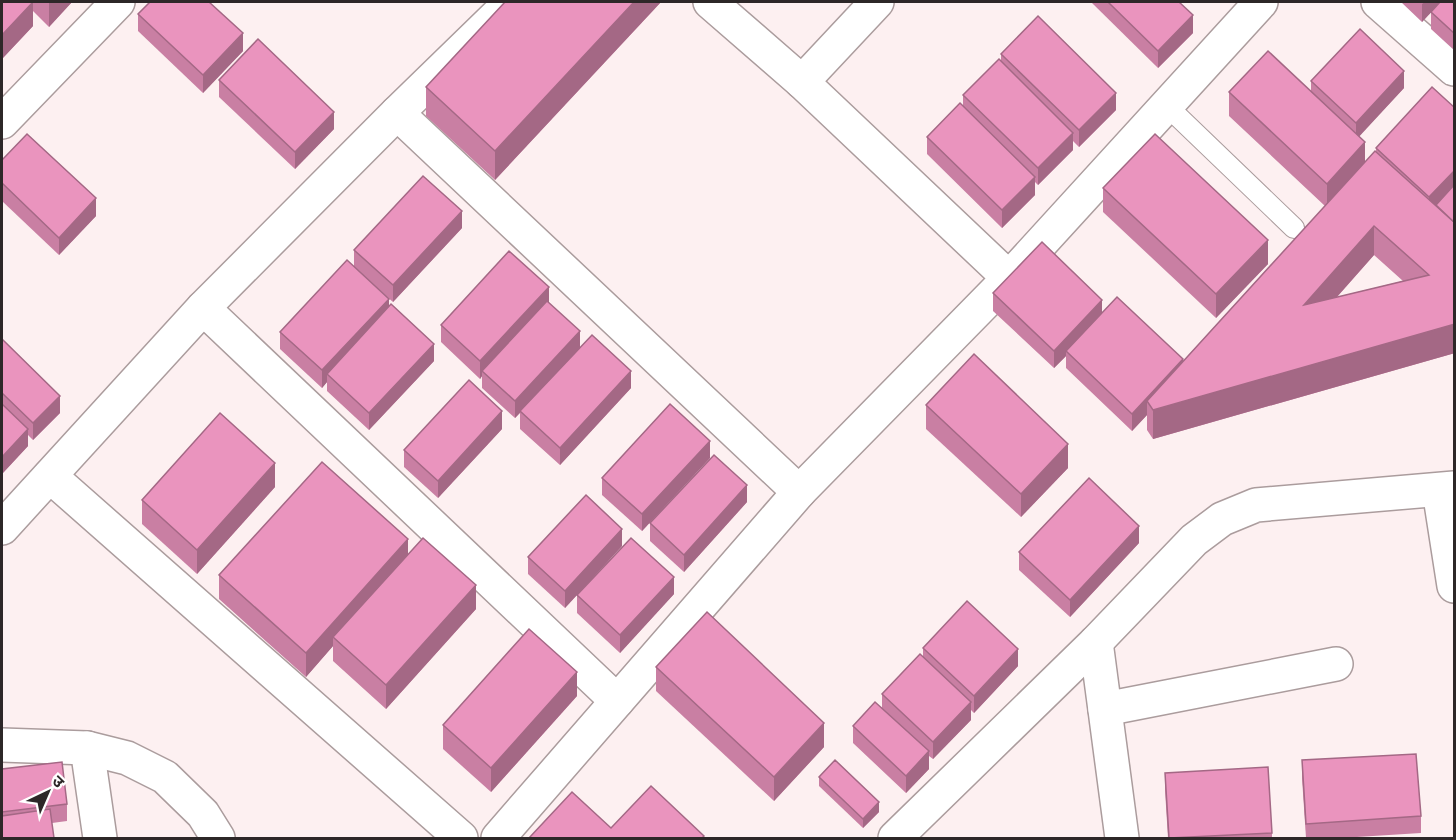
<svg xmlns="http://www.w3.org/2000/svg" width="1456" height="840" viewBox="0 0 1456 840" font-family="Overpass,'Noto Sans Devanagari',sans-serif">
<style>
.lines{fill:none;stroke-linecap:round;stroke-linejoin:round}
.service-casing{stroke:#ab9c9d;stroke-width:22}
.minor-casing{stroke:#ab9c9d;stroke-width:36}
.service{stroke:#fff;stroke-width:20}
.minor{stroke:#fff;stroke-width:33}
.wall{fill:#c97fa3;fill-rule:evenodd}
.shaded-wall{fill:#a46885}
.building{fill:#ea94be;stroke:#a46885;stroke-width:1.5;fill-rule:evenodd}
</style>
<rect width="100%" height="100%" fill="#fdf0f1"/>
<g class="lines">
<defs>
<path id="service" d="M1166,105L1294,228"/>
<g id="minor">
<path d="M710,2L802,82L1009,278"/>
<path d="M1378,2L1454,69"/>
<path d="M802,82L877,2"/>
<path d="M397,113L799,492"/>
<path d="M2,122L118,2"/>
<path d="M203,308L617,701"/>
<path d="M50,476L461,838"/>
<path d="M1439,490L1454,586"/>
<path d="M2,528L203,308L397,113L511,2"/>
<path d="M1096,642L1122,838"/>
<path d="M1105,709L1336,664"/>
<path d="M2,745L87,748L127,758L165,777L203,814L218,838"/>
<path d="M87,748L100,838"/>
<path d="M498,838L799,492L1009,278L1261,2"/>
<path d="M895,838L1096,642L1194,540L1222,519L1256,505L1454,488"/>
</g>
</defs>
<use href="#service" class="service-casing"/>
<use href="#minor" class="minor-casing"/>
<use href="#service" class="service"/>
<use href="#minor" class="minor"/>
</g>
<g class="wall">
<path d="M2,2H72L49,27L33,11V26L2,59Z"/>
<path d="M505,2H661L495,180L426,116V87Z"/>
<path d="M1091,2H1179L1193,33L1158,68Z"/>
<path d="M1401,2H1455V51L1431,29V12L1422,22Z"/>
<path d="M138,14L243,51L203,93L138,31Z"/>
<path d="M1001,54L1116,110L1079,147L1073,141V150L1038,185L1035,182V195L1002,228L927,154V137L963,107V95L1001,61Z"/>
<path d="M219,80L334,129L295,169L219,97Z"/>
<path d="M1311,81L1404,88L1359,136L1365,162L1376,152V148L1455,108V353L1153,439L1147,430V415L1132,431L1066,368V356L1054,368L993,311V293L1102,312L1183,361L1325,206L1229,116V92H1311ZM1374,255L1403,281L1337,297Z"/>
<path d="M2,160L96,216L59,255L2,201Z"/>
<path d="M1103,188L1268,264L1216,318L1103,212Z"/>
<path d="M462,228L393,302L376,287L389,307L434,361L369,430L327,391V382L322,388L280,349V332L354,266V250Z"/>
<path d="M549,303L580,347L631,388L560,465L520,429V413L515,418L482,388V376L480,379L441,342V325Z"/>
<path d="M2,339L60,413L33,440L28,435V446L2,474Z"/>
<path d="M926,405L1068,468L1021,517L926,429Z"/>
<path d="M502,429L438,498L404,467V450Z"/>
<path d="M710,458L642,531L602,495V478Z"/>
<path d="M275,487L197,574L142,524V500Z"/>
<path d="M747,502L684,572L650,541V523Z"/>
<path d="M1139,543L1070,617L1019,570V552Z"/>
<path d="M622,546L565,608L528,574V557Z"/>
<path d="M408,554L476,609L386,709L333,661V646L306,677L219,599V575Z"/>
<path d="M674,594L620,653L577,613V595Z"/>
<path d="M923,648L1018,666L974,713L971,710V720L933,759L929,756V769L906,793L853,743V726L882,707V694L923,658Z"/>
<path d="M656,667L824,747L774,801L656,691Z"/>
<path d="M577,696L491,792L443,749V725Z"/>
<path d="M1302,760L1421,816V833L1341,838H1306L1302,778Z"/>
<path d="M2,769L67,804V821L52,823L2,838Z"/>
<path d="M1165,773L1272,833V838H1168L1165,790Z"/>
<path d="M819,777L879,812L863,828L819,786Z"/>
</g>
<g class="shaded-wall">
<path d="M33,2V26L2,59V35Z"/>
<path d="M50,2H72L49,27V3Z"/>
<path d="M634,2H661L495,180V151Z"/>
<path d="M1425,2H1441L1422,22V4Z"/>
<path d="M1193,15V33L1158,68V51Z"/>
<path d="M243,33V51L203,93V75Z"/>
<path d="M1404,71V88L1356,140V123Z"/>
<path d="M1116,93V110L1079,147V130Z"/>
<path d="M334,112V129L295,169V152Z"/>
<path d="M1073,133V150L1038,185V168Z"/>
<path d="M1365,142V166L1327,208V184Z"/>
<path d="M1455,170V187L1436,205V207L1429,214V197Z"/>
<path d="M1035,177V195L1002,228V210Z"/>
<path d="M96,198V216L59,255V238Z"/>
<path d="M462,211V228L393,302V285Z"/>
<path d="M1374,226V255L1304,334V305Z"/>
<path d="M1268,240V264L1216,318V294Z"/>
<path d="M549,287V304L482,371V376L480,379V361Z"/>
<path d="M389,299V316L327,374V382L322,388V370Z"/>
<path d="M1102,300V317L1066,351V356L1054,368V351Z"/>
<path d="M1455,324V353L1153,439V410Z"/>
<path d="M580,331V348L515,418V401Z"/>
<path d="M434,344V361L369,430V413Z"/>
<path d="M1183,359V376L1147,401V415L1132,431V414Z"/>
<path d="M631,371V388L560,465V448Z"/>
<path d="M60,396V413L33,440V423Z"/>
<path d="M502,411V429L438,498V481Z"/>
<path d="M28,429V446L2,474V457Z"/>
<path d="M710,441V458L642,531V514Z"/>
<path d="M1068,444V468L1021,517V494Z"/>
<path d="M275,463V487L197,574V550Z"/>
<path d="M747,485V502L684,572V555Z"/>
<path d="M1139,526V543L1070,617V600Z"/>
<path d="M622,529V546L565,608V591Z"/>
<path d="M408,539V563L333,637V646L306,677V653Z"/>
<path d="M674,577V594L620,653V635Z"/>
<path d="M476,585V609L386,709V685Z"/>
<path d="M1018,649V666L974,713V696Z"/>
<path d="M577,672V696L491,792V768Z"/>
<path d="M971,702V720L933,759V742Z"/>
<path d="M824,723V747L774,801V777Z"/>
<path d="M929,751V769L906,793V776Z"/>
<path d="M879,802V812L863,828V819Z"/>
</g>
<g class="building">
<path d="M2,2H33L2,35Z"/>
<path d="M150,2H209L243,33L203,75L138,14Z"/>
<path d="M505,2H634L495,151L426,87Z"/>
<path d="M1108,2H1179L1193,15L1158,51Z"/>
<path d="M1440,2H1455V34L1431,12Z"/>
<path d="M1038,16L1116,93L1079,130L1001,54Z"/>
<path d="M1360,29L1404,71L1356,123L1311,81Z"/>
<path d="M258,39L334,112L295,152L219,80Z"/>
<path d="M1268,51L1365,142L1327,184L1229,92Z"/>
<path d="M999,59L1073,133L1038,168L963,95Z"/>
<path d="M1432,87L1455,108V170L1429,197L1376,148Z"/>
<path d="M960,103L1035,177L1002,210L927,137Z"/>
<path d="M27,134L96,198L59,238L2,183V160Z"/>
<path d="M1155,134L1268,240L1216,294L1103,188Z"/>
<path d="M1375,151L1455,223V324L1153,410L1147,401ZM1374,226L1429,275L1304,305Z"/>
<path d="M423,176L462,211L393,285L354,250Z"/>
<path d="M1455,184V223L1436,205Z"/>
<path d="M1042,242L1102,300L1054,351L993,293Z"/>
<path d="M509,251L549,287L480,361L441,325Z"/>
<path d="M347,260L389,299L322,370L280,332Z"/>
<path d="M1117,297L1183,359L1132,414L1066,351Z"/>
<path d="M547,301L580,331L515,401L482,371Z"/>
<path d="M391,304L434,344L369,413L327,374Z"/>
<path d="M592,335L631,371L560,448L520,411Z"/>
<path d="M2,339L60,396L33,423L2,393Z"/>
<path d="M974,354L1068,444L1021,494L926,405Z"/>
<path d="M469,380L502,411L438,481L404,450Z"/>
<path d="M2,404L28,429L2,457Z"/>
<path d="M670,404L710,441L642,514L602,478Z"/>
<path d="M220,413L275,463L197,550L142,500Z"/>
<path d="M714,455L747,485L684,555L650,523Z"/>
<path d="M322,462L408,539L306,653L219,575Z"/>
<path d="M1089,478L1139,526L1070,600L1019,552Z"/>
<path d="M586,495L622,529L565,591L528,557Z"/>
<path d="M423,538L476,585L386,685L333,637Z"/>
<path d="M631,538L674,577L620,635L577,595Z"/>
<path d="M967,601L1018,649L974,696L923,648Z"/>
<path d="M707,612L824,723L774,777L656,667Z"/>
<path d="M529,629L577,672L491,768L443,725Z"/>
<path d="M920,654L971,702L933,742L882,694Z"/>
<path d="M875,702L929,751L906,776L853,726Z"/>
<path d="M1416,754L1421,816L1306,824L1302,760Z"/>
<path d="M835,760L879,802L863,819L819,777Z"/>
<path d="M62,762L67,804L2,812V769Z"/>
<path d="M1268,767L1272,833L1169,838L1165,773Z"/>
<path d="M651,786L704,836L702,838H529L572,792L611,828Z"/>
<path d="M50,809L54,838H2V816Z"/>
</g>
<rect width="1456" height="840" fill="none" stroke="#2d2728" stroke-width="6"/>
<g transform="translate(48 792) rotate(44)" stroke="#ffffff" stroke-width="4.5" paint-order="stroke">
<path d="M0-4.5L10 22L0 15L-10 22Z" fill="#2d2728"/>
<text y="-9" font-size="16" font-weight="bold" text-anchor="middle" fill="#2d2728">उ</text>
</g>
</svg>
